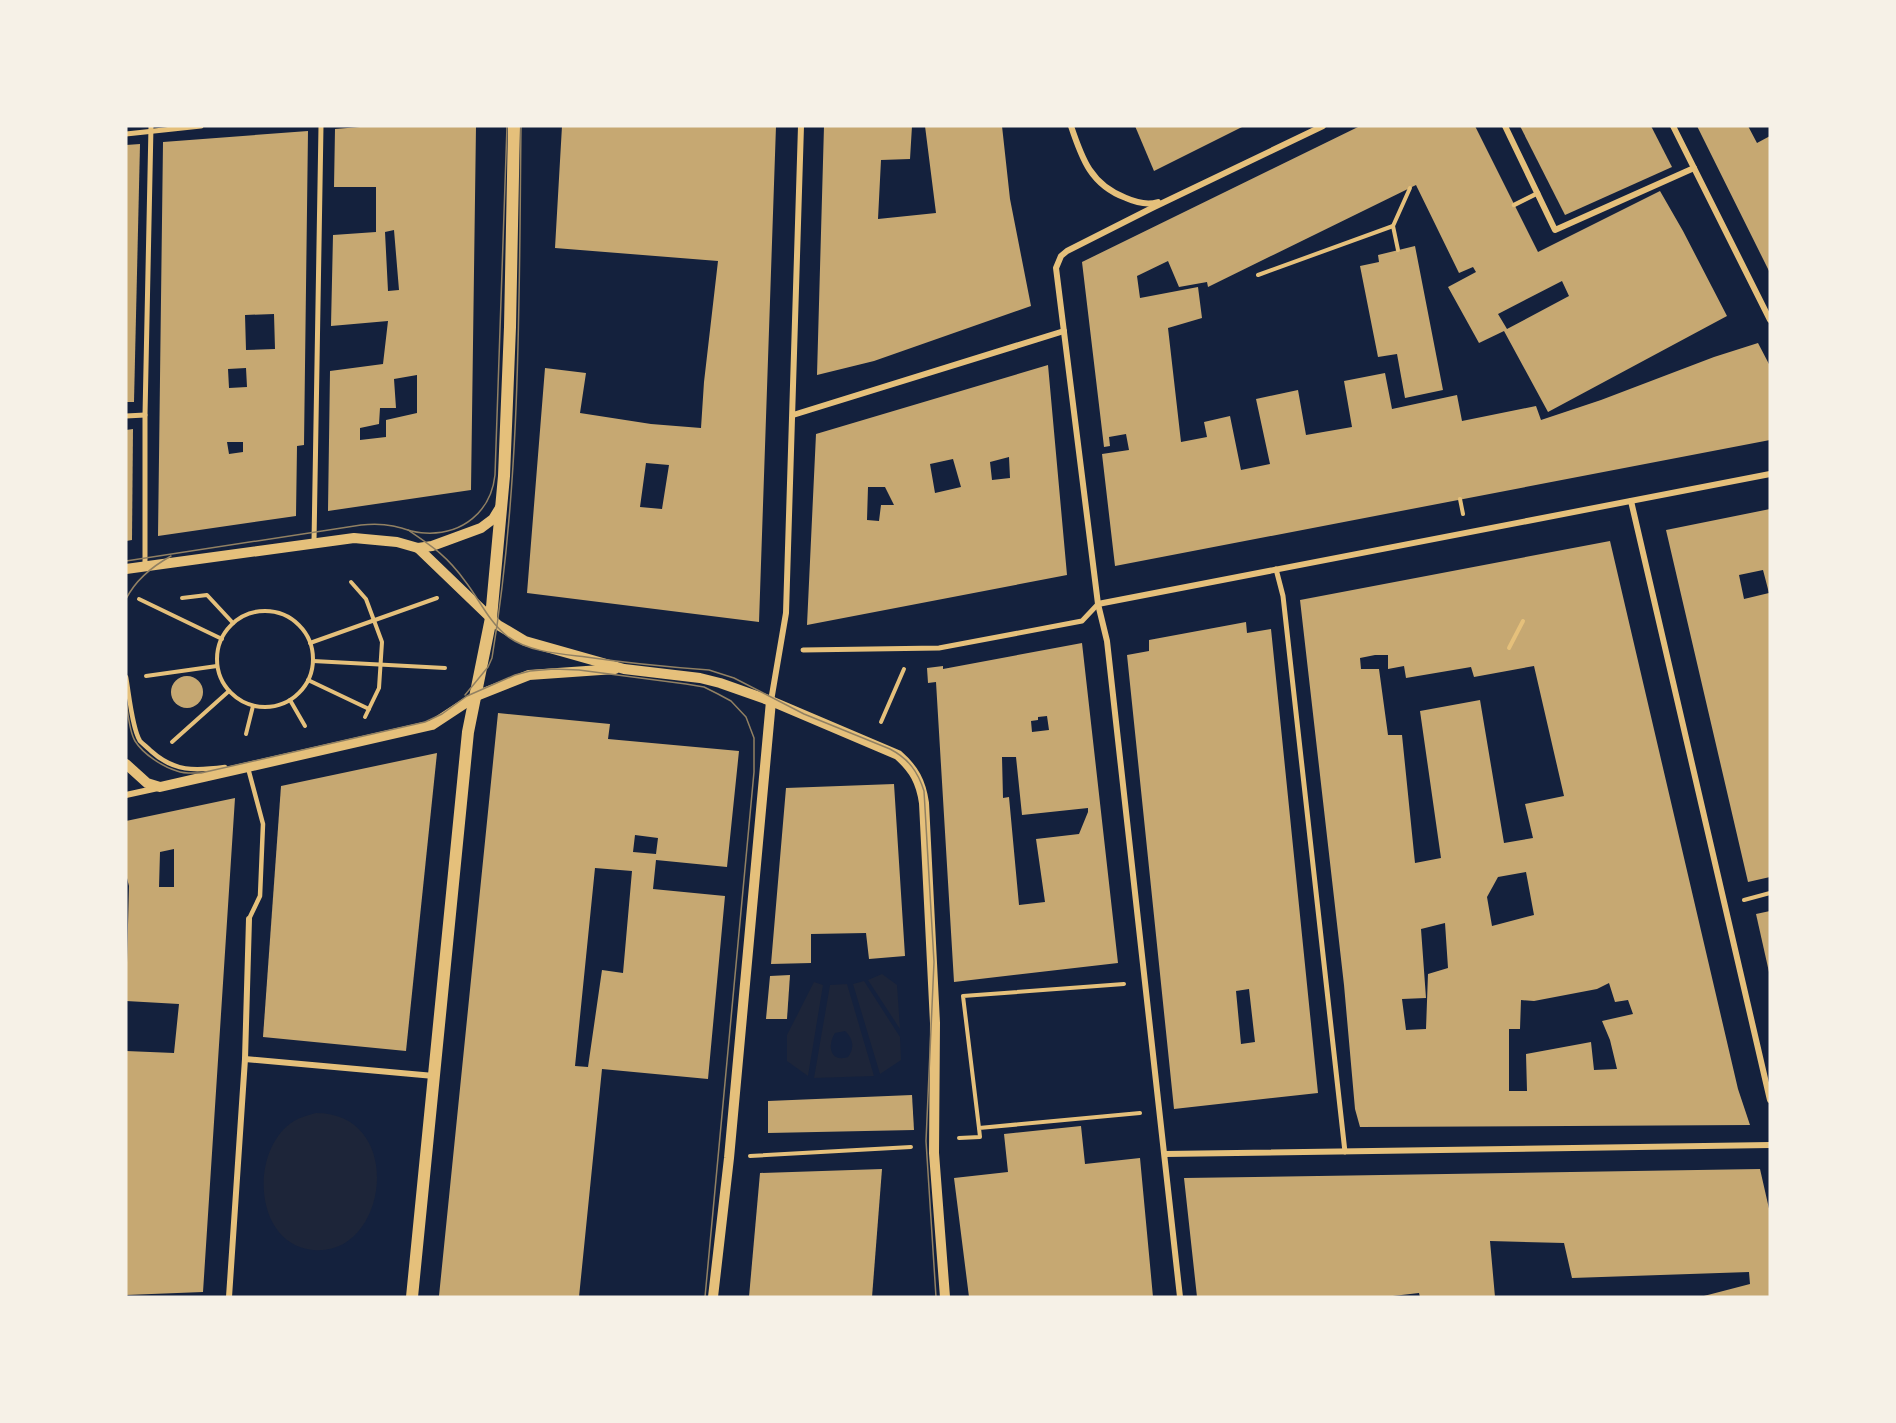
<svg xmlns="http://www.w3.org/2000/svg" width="1896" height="1423" viewBox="0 0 1896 1423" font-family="'IBM Plex Sans',sans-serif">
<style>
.green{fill:#1d2539;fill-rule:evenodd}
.building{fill:#c6a872;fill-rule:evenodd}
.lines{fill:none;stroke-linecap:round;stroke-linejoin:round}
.path{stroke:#e5c07b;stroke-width:4}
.service{stroke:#e5c07b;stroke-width:4.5}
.pedestrian{stroke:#e5c07b;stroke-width:5}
.minor{stroke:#e5c07b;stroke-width:6}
.tertiary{stroke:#e5c07b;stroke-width:10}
.secondary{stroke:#e5c07b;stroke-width:12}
.tram{stroke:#918062;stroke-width:1.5}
</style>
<rect width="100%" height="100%" fill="#14213d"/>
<g class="green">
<path d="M882,974L897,985L900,1029L868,980Z"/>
<path d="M864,981L900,1037L901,1060L880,1074L853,984Z"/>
<path d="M814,982L823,985L808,1076L787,1061V1035Z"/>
<path d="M847,984L874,1076L814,1078L830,985ZM845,1031C853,1038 855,1048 848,1057C830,1063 827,1045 835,1033Z"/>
<path d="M316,1113C407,1113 388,1258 313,1250C253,1244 249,1149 294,1121C301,1117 309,1115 316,1113Z"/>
</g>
<g class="building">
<path d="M372,126H476L471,490L328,511L330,371L383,364L388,321L331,326L333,235L376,232V187H334L335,129ZM394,230L399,290L388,291L385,232ZM417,375V413L386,420V437L360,440V428L379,424L380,408H396L394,379Z"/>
<path d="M562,126H776L759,622L527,593L545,368L586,373L580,413L651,424L701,428L704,382L718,261L555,248ZM646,463L669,465L662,509L640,507Z"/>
<path d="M824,126H912L910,159L881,160L878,219L936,213L925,126H1002L1010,199L1031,306L874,361L817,375Z"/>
<path d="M1135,126H1244L1154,171Z"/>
<path d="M1360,126H1475L1538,252L1660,191L1683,231L1727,316L1548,412L1504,331L1479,343L1448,287L1476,272L1473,267L1459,273L1416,185L1208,287L1207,282L1179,287L1168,261L1137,276L1140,298L1198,287L1202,318L1168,328L1181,442L1207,437L1204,422L1230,416L1241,470L1270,464L1256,399L1298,390L1306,435L1352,427L1344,381L1385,373L1392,409L1457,395L1462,421L1536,406L1541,420L1601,400L1714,357L1758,343L1770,366V440L1115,566L1102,454L1129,450L1126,434L1109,437L1110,446L1104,447L1082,262ZM1562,281L1569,296L1507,329L1498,314Z"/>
<path d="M1520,126H1651L1672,167L1565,215Z"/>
<path d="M1697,126H1748L1757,143L1770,136V273Z"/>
<path d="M308,131L304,445L297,446L296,516L158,536L163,142ZM274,314L275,349L246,350L245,315ZM246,368L247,387L229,388L228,369ZM227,442H243V452L229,454Z"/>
<path d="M140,144L134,402H126V145Z"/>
<path d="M1415,246L1443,390L1405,398L1397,354L1378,357L1360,266L1379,262L1378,255Z"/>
<path d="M1048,365L1067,575L807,625L816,434ZM1009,457L1010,478L992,480L990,462ZM953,459L961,487L935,493L930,464ZM868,487H885L894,505H881L879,521L867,520Z"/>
<path d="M133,429L132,540L126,541V430Z"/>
<path d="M1770,509V877L1748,882L1666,530ZM1763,570L1769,593L1744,599L1739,575Z"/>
<path d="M1610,541L1738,1089L1750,1125L1360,1127L1355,1109L1344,985L1300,600ZM1375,655H1388V669L1404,666L1406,678L1471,667L1474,677L1534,666L1564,796L1525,804L1533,838L1504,843L1480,700L1420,711L1441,858L1415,863L1402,735H1388L1379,669H1361L1360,658ZM1526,872L1534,915L1492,926L1487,897L1498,877ZM1445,923L1448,968L1428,974L1426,1029L1406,1030L1402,999L1426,998L1421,929ZM1609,983L1615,1002L1628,1000L1633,1014L1602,1021L1610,1040L1617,1069L1594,1070L1591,1042L1526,1054L1527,1091H1509V1029H1520L1521,1000L1534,1001L1597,989Z"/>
<path d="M1246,622L1247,633L1271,629L1318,1093L1174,1109L1127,655L1149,651V640ZM1249,989L1255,1042L1241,1044L1236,991Z"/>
<path d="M1082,643L1118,963L954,982L936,682L928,683L927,668L943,666V669ZM1047,716L1049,730L1032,732L1031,721L1038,720V717ZM1002,757H1016L1022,815L1088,808V812L1079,834L1036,839L1045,902L1019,905L1009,797L1003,798Z"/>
<circle cx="187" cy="692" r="16"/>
<path d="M498,713L610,724L608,739L739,751L727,867L656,860L653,889L725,896L708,1079L602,1069L579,1297L439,1296ZM635,835L658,838L656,854L633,852ZM595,868L632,871L623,973L602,970L588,1067L575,1066Z"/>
<path d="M437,753L406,1051L263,1037L281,786Z"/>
<path d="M894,784L905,956L869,959L866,933L811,934V963L771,964L786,788Z"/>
<path d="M235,798L203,1292L126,1295V1051L174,1053L179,1004L126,1001L129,886L126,874V821ZM174,849V887H159L160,852Z"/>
<path d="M1770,911V972H1769L1756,914Z"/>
<path d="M790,975L787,1019H766L770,976Z"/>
<path d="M912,1095L914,1130L768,1133V1101Z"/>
<path d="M1081,1126L1085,1164L1140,1158L1153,1297H969L954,1178L1008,1172L1004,1134Z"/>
<path d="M882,1169L872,1297H749L760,1173Z"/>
<path d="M1760,1169L1770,1213V1297H1700L1750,1284L1749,1272L1572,1278L1564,1243L1490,1241L1495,1297H1420L1419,1293L1384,1297H1197L1184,1178Z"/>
</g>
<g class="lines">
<g class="path">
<path d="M1398,250L1393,226L1410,188"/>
<path d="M1258,275L1393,226"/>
<path d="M1460,499L1463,514"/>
<path d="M351,582L366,599L382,642L379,688L365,717"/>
<path d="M182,598L207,595L233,623"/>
<path d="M139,599L222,639"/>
<circle cx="265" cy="659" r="48"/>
<path d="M310,643L437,598"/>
<path d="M1509,648L1523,621"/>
<path d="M313,661L445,668"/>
<path d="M146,676L217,666"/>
<path d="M308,680L369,709"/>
<path d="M290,700L305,726"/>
<path d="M881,722L904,669"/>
<path d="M246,734L253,706"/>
<path d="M172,742L229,691"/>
<path d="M1744,900L1770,893"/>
<path d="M979,1128L963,996L1124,984"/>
<path d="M959,1138L980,1137L979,1128L1140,1113"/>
<path d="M750,1156L911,1147"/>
</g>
<g class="service">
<path d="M1514,205L1538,193"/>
<path d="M126,677C129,693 132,728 140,741C143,744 148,748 151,751C174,772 195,771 225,767"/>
<path d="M248,768L263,824L260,896L249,919"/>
</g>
<g class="pedestrian">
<path d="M126,134L201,126"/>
<path d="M126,416L145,415"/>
<path d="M314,542L321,126"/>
<path d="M145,567V415L151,126"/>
<path d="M1276,569L1283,596L1345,1152"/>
<path d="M803,650L939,648L1082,621L1098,604"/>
</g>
<g class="minor">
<path d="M1071,126C1082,159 1091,185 1126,198C1135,202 1148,205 1158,202"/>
<path d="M1505,126L1555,230L1694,168"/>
<path d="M1673,126L1770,320"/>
<path d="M793,415L1064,331"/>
<path d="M1631,501L1770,1100"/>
<path d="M1098,604L1770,474"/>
<path d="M771,701L786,613L801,126"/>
<path d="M126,795L158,788"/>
<path d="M245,1059L434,1076"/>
<path d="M1165,1154L1770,1145"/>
<path d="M229,1297L245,1059L249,919"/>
<path d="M1180,1297L1107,641L1098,604L1056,268L1061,256L1067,251L1152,208L1323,126"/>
</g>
<g class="tertiary">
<path d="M418,548L498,625L525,641L624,669L700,678L720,683L771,701L898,755C914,769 921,782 924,803L935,1023L934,1153L945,1297"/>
<path d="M126,569L354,538L397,542L418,548L432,546L481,528L493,519L501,506"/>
<path d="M126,764L147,783L160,787L432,725L476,696L529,675L615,669"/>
<path d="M713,1297L729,1158L771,701"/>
</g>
<path class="secondary" d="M412,1297L468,732L491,618L504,476L510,327L514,126"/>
<g class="tram">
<path d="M408,530C433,547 447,556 465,581C479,599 489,622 507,636C528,652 561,654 586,657C627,663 668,667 709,670L734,678L804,714L890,749C909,759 918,772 924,791L934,962L926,1141L936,1297"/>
<path d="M126,561L361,525C372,524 383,524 393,526C404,528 414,533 425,533C462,535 491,512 495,475L507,126"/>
<path d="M126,599C135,581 153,566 171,556"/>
<path d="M465,695L488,667L492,658C521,482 519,304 521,126"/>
<path d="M126,700C128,713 129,731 135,741C143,754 163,767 177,771C185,774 193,773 201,773L425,722L442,714L467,696L515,675L530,671L554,669L579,670L686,684L704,687L718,694L731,701L746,717L754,738V772L705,1297"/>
</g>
</g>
<rect width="1896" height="1423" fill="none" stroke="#f6f1e7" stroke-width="255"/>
</svg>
